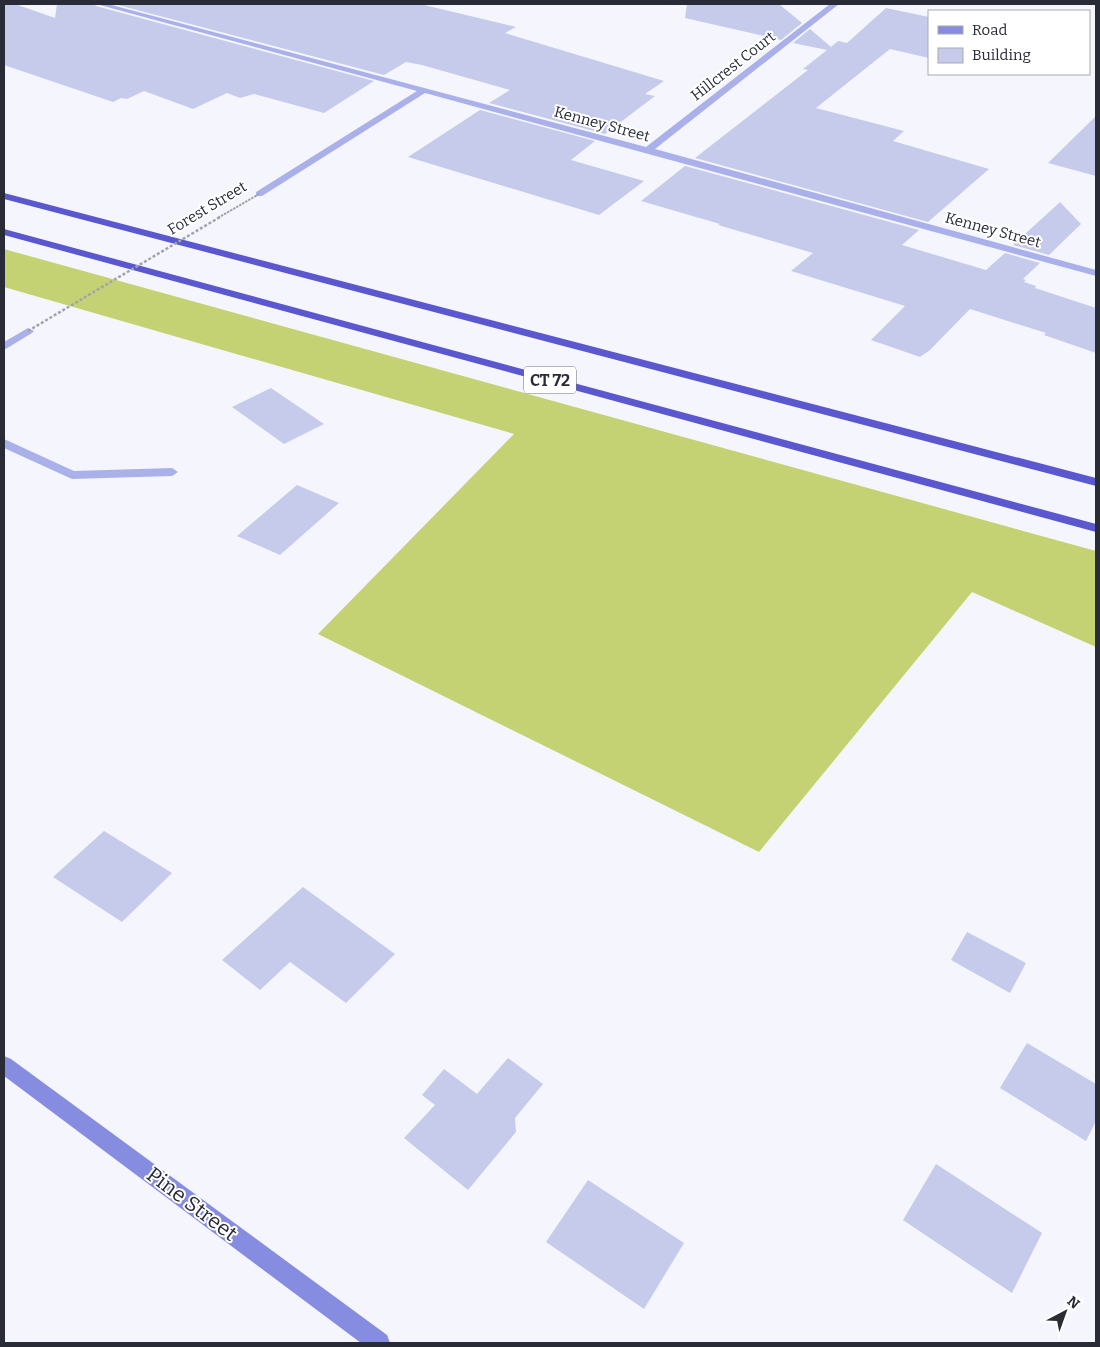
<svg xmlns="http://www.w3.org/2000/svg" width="1100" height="1347" viewBox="0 0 1100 1347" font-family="Bitter,serif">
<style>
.forest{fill:#c5d274}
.building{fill:#c6caeb}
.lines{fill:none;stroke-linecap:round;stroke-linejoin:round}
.street{fill:#aab0e9;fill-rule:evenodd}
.secondary{fill:#868cdf;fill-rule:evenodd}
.highway{fill:#5a57cf;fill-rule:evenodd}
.path-bridge-far1{stroke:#a2a4ad;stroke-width:2;stroke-dasharray:2.5 1;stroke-linecap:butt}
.path-bridge{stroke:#a2a4ad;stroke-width:2.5;stroke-dasharray:3 2;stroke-linecap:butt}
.labels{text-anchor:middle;stroke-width:4;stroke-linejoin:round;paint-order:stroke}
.far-street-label{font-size:15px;fill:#292b37;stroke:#fff}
.shield{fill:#fff;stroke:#696b73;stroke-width:1}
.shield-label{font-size:16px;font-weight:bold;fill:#292b37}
.near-street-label{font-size:21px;fill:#292b37;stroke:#fff}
</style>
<rect width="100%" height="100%" fill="#f5f6fd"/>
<path class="forest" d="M4,249L1096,551V647L972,592L759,852L318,634L514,434L4,287Z"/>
<g class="building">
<path d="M4,4H15L55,18L57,4H94L96,6L374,81L324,113L254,94L240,98L227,93L193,109L144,91L127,99L121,98L113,102L4,65Z"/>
<path d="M114,4H420L516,27L505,33L664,81L645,94L655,96L605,134L489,103L510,90L422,65L406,62L384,75Z"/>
<path d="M687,4H779L802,23L781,40L685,18Z"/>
<path d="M886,8L929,17V58L890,49L816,108L904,131L893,141L989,169L928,222L695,158L808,70L803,69L827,50L793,43L810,29L831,47L838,41L847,43Z"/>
<path d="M480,110L595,141L571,160L644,181L599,215L408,157Z"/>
<path d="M1096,116V176L1048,163Z"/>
<path d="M685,166L919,230L902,245L986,270L1005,253L1040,263L1023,279L1026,280L1024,282L1036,286L1035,288L1096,308V353L1044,335L1046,333L970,309L930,350L920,357L871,340L905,306L791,271L813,253L718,225L720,224L641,201Z"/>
<path d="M1060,202L1081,224L1049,255L1013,245Z"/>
<path d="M271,388L324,424L284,444L232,407Z"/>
<path d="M297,485L339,503L280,555L237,536Z"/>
<path d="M104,831L172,873L122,922L53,877Z"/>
<path d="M303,887L395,954L346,1003L290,962L260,990L222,960Z"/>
<path d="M967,932L1026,963L1010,993L951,960Z"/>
<path d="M1027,1043L1096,1084V1121L1086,1141L1000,1088Z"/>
<path d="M508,1058L543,1084L515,1118L516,1132L468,1190L404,1138L435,1105L422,1095L444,1069L477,1094Z"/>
<path d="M936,1164L1042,1233L1012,1293L903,1220Z"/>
<path d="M588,1180L684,1243L644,1309L546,1242Z"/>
</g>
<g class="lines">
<g class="street">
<path d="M96,4H108L646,147L830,4H839L655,149L1096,270V276L425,93L262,196H256V192L417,91Z"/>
<path d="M28,328L34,331L32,333L4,350V342Z"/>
<path d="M4,439L74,471L172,468L178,472L172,476L72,479L4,448Z"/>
</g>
<path class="secondary" d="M4,1056L11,1059L387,1335L390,1343H361L4,1076Z"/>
<g class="highway">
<path d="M4,193L1096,478V486L4,199Z"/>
<path d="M4,229L1096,524V532L4,235Z"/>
</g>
<path class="path-bridge-far1" d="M218,218L259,194"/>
<path class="path-bridge" d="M28,331L220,217"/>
</g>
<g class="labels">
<g class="far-street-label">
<text transform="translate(733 66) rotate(-38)" y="5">Hillcrest Court</text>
<text transform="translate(602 124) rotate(15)" y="5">Kenney Street</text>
<text transform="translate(207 208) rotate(-31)" y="5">Forest Street</text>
<text transform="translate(993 230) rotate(15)" y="5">Kenney Street</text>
</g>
<rect class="shield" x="524" y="366.5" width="52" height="27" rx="4"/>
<g class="shield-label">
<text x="550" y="386">CT 72</text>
</g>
<g class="near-street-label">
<text transform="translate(192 1204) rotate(37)" y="7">Pine Street</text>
</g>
</g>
<rect width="1100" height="1347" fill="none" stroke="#292b37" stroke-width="10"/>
<rect x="928" y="10" width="162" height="65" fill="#ffffff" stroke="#a9aaaf"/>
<rect x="938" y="26" width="25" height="8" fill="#868cdf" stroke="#a9aaaf"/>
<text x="972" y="35" font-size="15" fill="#292b37">Road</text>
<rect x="938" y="48" width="25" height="15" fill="#c6caeb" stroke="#a9aaaf"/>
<text x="972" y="60" font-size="15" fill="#292b37">Building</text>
<g transform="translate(1065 1312) rotate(41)" stroke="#ffffff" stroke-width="4" paint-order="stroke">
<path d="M0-4L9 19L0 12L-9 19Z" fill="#292b37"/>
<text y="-8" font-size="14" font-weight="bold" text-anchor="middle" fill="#292b37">N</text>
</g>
</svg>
